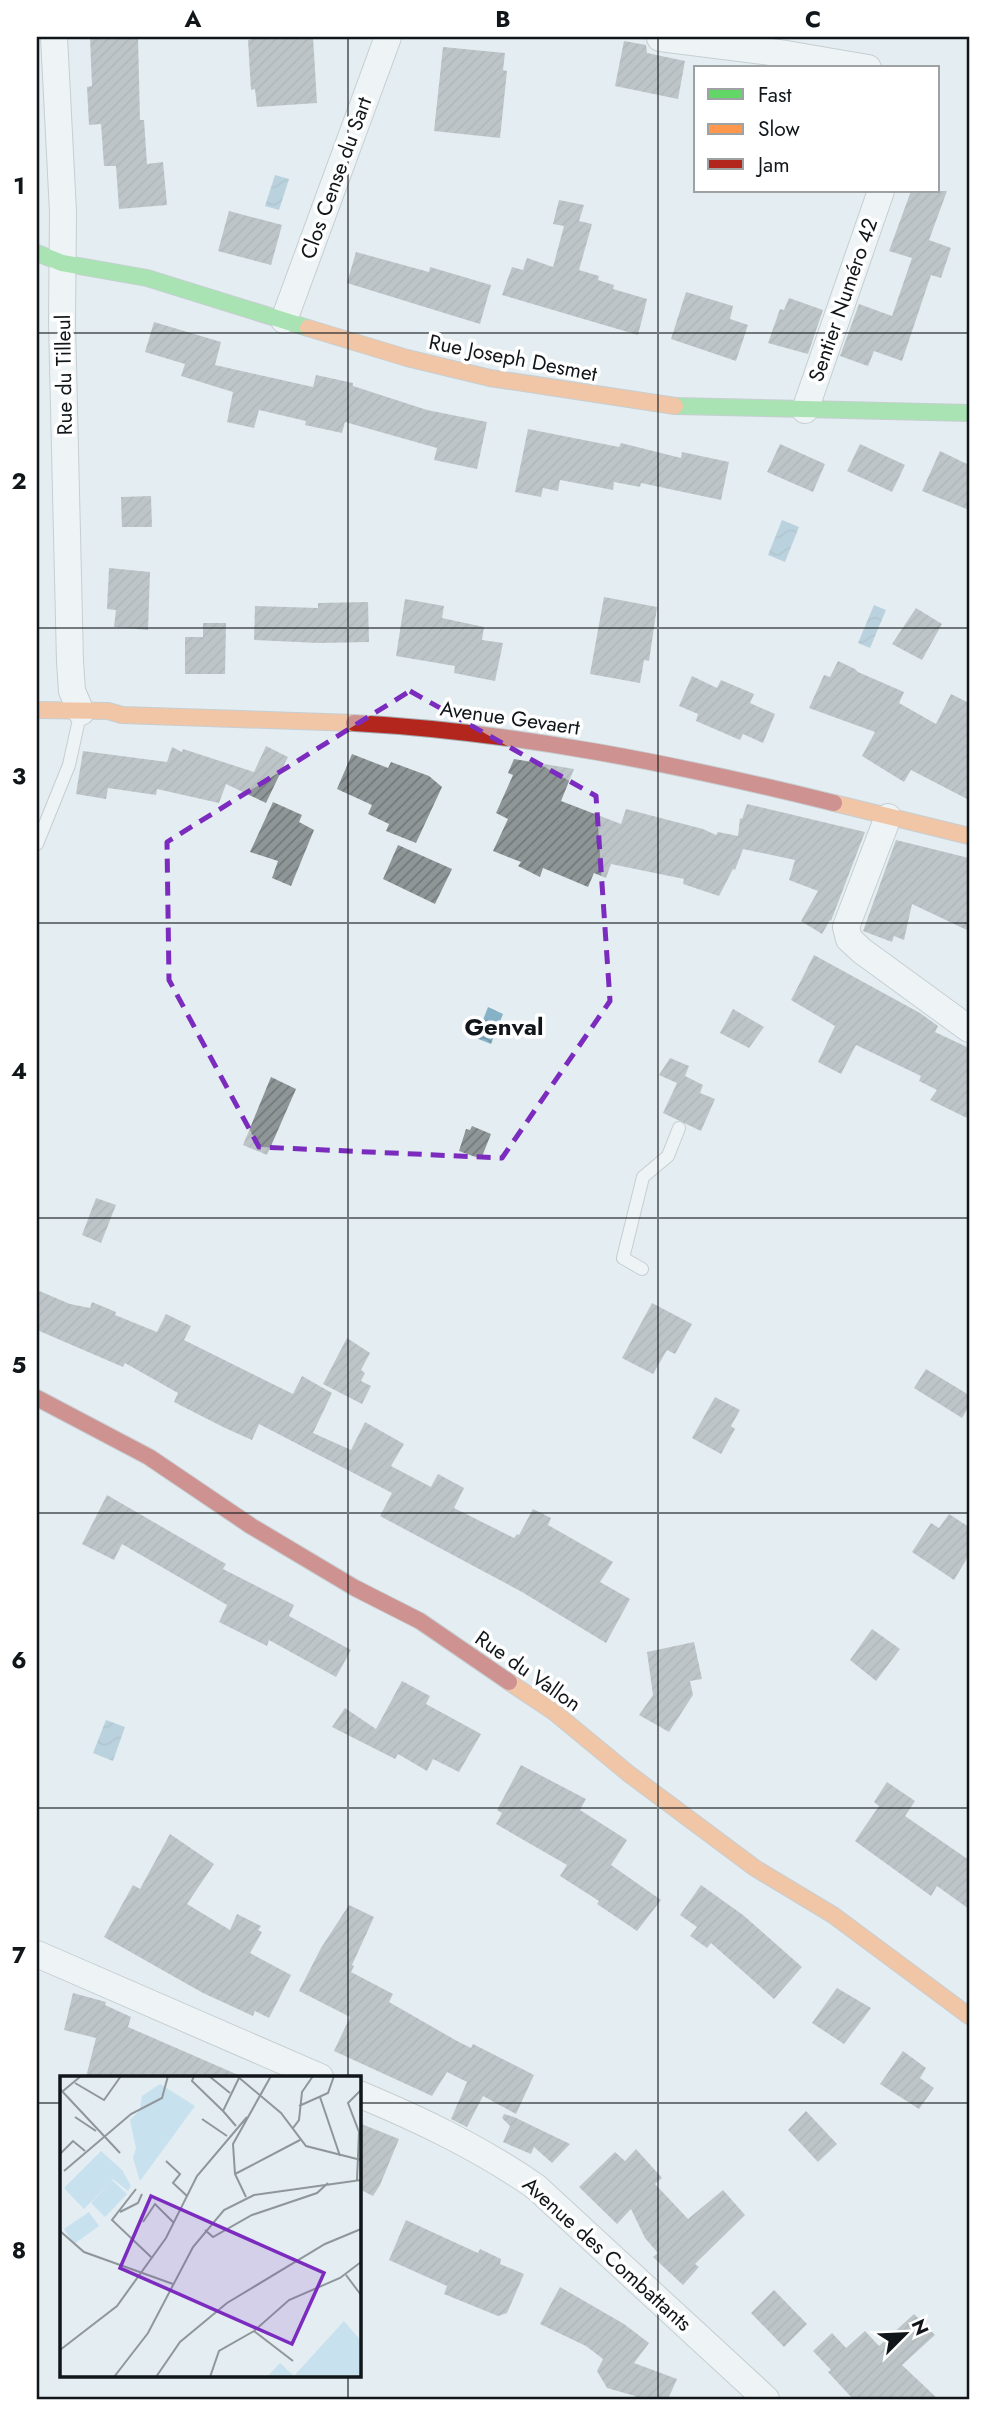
<svg xmlns="http://www.w3.org/2000/svg" width="1006" height="2436" viewBox="0 0 1006 2436" font-family="Jost,sans-serif">
<style>
.water{fill:url(#water-waves)}
.building{fill:url(#building-hatch)}
.lines{fill:none;stroke-linecap:round;stroke-linejoin:round}
.lane-casing{stroke:#a3a9ad;stroke-width:14}
.street-casing{stroke:#a3a9ad;stroke-width:28}
.fast-casing{stroke:#a3a9ad;stroke-width:18}
.slow-casing{stroke:#a3a9ad;stroke-width:18}
.jam-casing{stroke:#a3a9ad;stroke-width:18}
.lane{stroke:#fbfcfd;stroke-width:12}
.street{stroke:#fbfcfd;stroke-width:26}
.fast{stroke:#63d668;stroke-width:16}
.slow{stroke:#ff974d;stroke-width:16}
.jam{stroke:#b3261e;stroke-width:16}
.marked{fill:none;stroke:#7b2cbf;stroke-width:5;stroke-dasharray:14 9;stroke-linejoin:round}
.grid{fill:none;stroke:#101619;stroke-width:2;stroke-opacity:0.55}
.labels{text-anchor:middle;stroke-width:7;stroke-linejoin:round;paint-order:stroke}
.street-label{font-size:21px;fill:#101619;stroke:#fff}
.quarter-label{font-size:24px;font-weight:bold;fill:#101619;stroke:#fff}
.inset-road{fill:none;stroke:#8f979b;stroke-width:2}
.view{fill:#7b2cbf;fill-opacity:0.15;stroke:#7b2cbf;stroke-width:3.5}
.inset-edge{fill:none;stroke:#101619;stroke-width:3.5}
.neatline{fill:none;stroke:#101619;stroke-width:2.5}
.grid-label{font-size:23px;text-anchor:middle;font-weight:bold;fill:#101619}
</style>
<defs>
<pattern id="water-waves" width="16" height="10" patternUnits="userSpaceOnUse" patternTransform="scale(1.75)"><rect width="16" height="10" fill="#86b2c7"/><path d="M0 5q4-4 8 0t8 0" fill="none" stroke="#7398aa"/></pattern>
<pattern id="building-hatch" width="6" height="6" patternUnits="userSpaceOnUse" patternTransform="scale(1.75)"><rect width="6" height="6" fill="#8f9698"/><path d="M-1 1l2-2M0 6l6-6M5 7l2-2" fill="none" stroke="#73797b"/></pattern>
</defs>
<rect width="100%" height="100%" fill="#e4edf1"/>
<g class="water">
<path d="M275,175L289,179L279,210L265,206Z"/>
<path d="M782,520L799,527L785,562L768,555Z"/>
<path d="M874,605L886,610L870,648L858,643Z"/>
<path d="M488,1007L503,1014L491,1044L476,1038Z"/>
<path d="M106,1720L125,1727L113,1761L93,1753Z"/>
</g>
<g class="building">
<path d="M90,37H138L140,120H144L147,164L163,162L167,205L119,209L116,166H104L101,124L89,125L87,87L92,86Z"/>
<path d="M252,37H313L317,103L257,107L255,89L251,90L248,40L252,39Z"/>
<path d="M624,41L646,45L647,53L685,61L678,99L615,86Z"/>
<path d="M443,47L505,53L503,70L507,71L500,138L434,131Z"/>
<path d="M911,191H947L929,240L951,248L941,278L931,275L902,361L874,351L868,366L840,356L859,304L892,316L912,258L889,251Z"/>
<path d="M559,200L584,205L579,221L592,224L579,270L599,276L598,280L614,285L613,289L647,299L638,335L502,295L512,267L523,270L527,258L553,267L564,226L553,224Z"/>
<path d="M229,211L282,225L271,265L218,251Z"/>
<path d="M356,252L429,272L430,267L491,285L480,324L347,283Z"/>
<path d="M686,292L733,306L730,319L748,325L736,361L671,339Z"/>
<path d="M789,298L823,310L808,354L768,343L780,309L784,310Z"/>
<path d="M154,322L221,342L215,365L313,387L316,375L353,383V386L427,410L487,422L477,469L434,460L437,448L345,422L342,433L305,425L306,421L259,410L254,428L227,422L233,392L181,376L185,364L145,352Z"/>
<path d="M528,429L619,447L621,443L681,458L682,452L729,462L721,500L641,483L640,487L614,482L613,490L560,480L558,491L543,488L541,497L515,492Z"/>
<path d="M780,444L825,464L813,492L767,472Z"/>
<path d="M860,444L905,465L892,492L847,471Z"/>
<path d="M940,451L969,465V510L922,491Z"/>
<path d="M151,496L152,527H122L121,497Z"/>
<path d="M109,568L150,572L148,630L114,627L116,610L107,609Z"/>
<path d="M604,597L657,607L649,661L644,660L640,683L590,674Z"/>
<path d="M405,599L444,606L442,618L484,627L482,640L503,643L495,681L454,673L455,666L396,656Z"/>
<path d="M368,602L369,642L319,643L254,640L255,606L318,608V603Z"/>
<path d="M916,608L942,624L922,660L892,644Z"/>
<path d="M203,623H226L225,674H185V637H203Z"/>
<path d="M838,661L855,669L858,672L904,692L899,703L936,724L951,694L969,703V800L911,770L904,782L862,756L875,732L809,708L824,675L830,677Z"/>
<path d="M692,676L717,688L721,680L754,694L750,703L775,714L763,743L743,734L740,740L696,721L698,714L679,706Z"/>
<path d="M266,746L288,757L266,803L226,784L219,803L157,789L156,795L108,788L106,799L76,794L83,751L167,762L172,747L182,752L183,749L254,772Z"/>
<path d="M352,754L388,768L391,762L429,776L442,787L416,843L386,831L389,824L368,814L372,805L337,789Z"/>
<path d="M514,759L574,769L561,801L621,824L626,809L703,829L716,835L718,832L738,836L740,818L742,819L747,804L865,832L831,921L830,920L822,934L801,921L818,891L789,880L795,860L767,854L743,849L735,870L733,869L719,896L683,884L684,879L611,864L606,878L594,873L588,887L543,868L540,877L518,866L521,862L493,851L508,819L496,813L513,775L508,773Z"/>
<path d="M273,802L302,815L299,822L314,830L291,886L272,878L278,861L250,852Z"/>
<path d="M896,840L969,858V931L912,904L904,940L894,936L892,942L863,931Z"/>
<path d="M398,845L452,869L435,904L383,879Z"/>
<path d="M814,955L920,1013L938,1026L935,1032L969,1048V1119L930,1100L937,1090L919,1081L921,1076L856,1045L841,1074L818,1062L835,1026L791,1000Z"/>
<path d="M733,1009L764,1027L749,1048L720,1033Z"/>
<path d="M670,1058L689,1066L685,1076L703,1085L700,1093L715,1099L701,1131L663,1113L677,1083L659,1075Z"/>
<path d="M271,1077L296,1089L267,1155L243,1145Z"/>
<path d="M472,1126L491,1134L481,1159L459,1151L466,1129L470,1130Z"/>
<path d="M96,1198L116,1205L101,1243L82,1235Z"/>
<path d="M37,1290L70,1304L90,1308L92,1302L116,1312L115,1315L157,1332L166,1314L191,1326L184,1340L293,1394L302,1376L332,1393L313,1433L351,1450L365,1422L404,1444L391,1466L431,1487L438,1474L464,1488L454,1508L514,1538L517,1534L519,1535L533,1509L551,1518L548,1525L613,1562L600,1582L630,1599L606,1643L522,1592L380,1516L392,1493L259,1424L252,1440L225,1428L174,1402L178,1393L125,1363L123,1367L37,1330Z"/>
<path d="M652,1303L692,1324L675,1354L667,1350L653,1374L622,1358Z"/>
<path d="M347,1338L370,1353L361,1370L365,1373L361,1381L371,1386L362,1404L323,1384Z"/>
<path d="M926,1369L969,1395V1406L962,1418L914,1388Z"/>
<path d="M715,1397L740,1410L731,1426L735,1429L721,1454L692,1438Z"/>
<path d="M107,1495L226,1564L223,1569L294,1605L289,1616L351,1650L336,1677L269,1640L267,1646L219,1622L227,1605L122,1544L114,1560L82,1544Z"/>
<path d="M949,1514L969,1527V1555L954,1580L912,1552L931,1523L939,1528Z"/>
<path d="M872,1629L900,1649L876,1681L850,1660Z"/>
<path d="M694,1642L702,1679L690,1681L693,1695L669,1732L639,1715L653,1695L647,1652Z"/>
<path d="M402,1681L430,1696L426,1704L481,1734L459,1772L433,1759L427,1771L398,1754L395,1759L332,1727L345,1708L376,1729Z"/>
<path d="M521,1765L586,1799L580,1810L627,1840L611,1865L661,1900L637,1931L597,1904L599,1901L560,1876L567,1865L496,1824L502,1813L497,1810Z"/>
<path d="M887,1782L915,1801L905,1816L969,1860V1909L937,1886L931,1896L855,1841L879,1806L874,1802Z"/>
<path d="M170,1834L214,1864L187,1904L230,1930L237,1914L261,1926L258,1930L262,1932L250,1953L291,1975L269,2018L255,2011L253,2016L203,1993L104,1937L133,1885L140,1889Z"/>
<path d="M701,1885L743,1915L802,1967L774,1999L711,1943L707,1948L690,1936L697,1927L680,1915Z"/>
<path d="M349,1905L374,1917L352,1965L354,1966L351,1972L393,1994L389,2002L457,2041L471,2048L473,2044L534,2075L516,2114L483,2096L467,2127L451,2119L467,2082L447,2072L432,2096L334,2051L350,2017L299,1991L321,1948Z"/>
<path d="M837,1988L871,2008L844,2044L812,2023Z"/>
<path d="M73,1993L106,2002L105,2005L131,2017L128,2027L243,2077H86L96,2038L64,2030Z"/>
<path d="M903,2051L926,2068L920,2078L934,2088L919,2109L880,2084Z"/>
<path d="M806,2111L837,2144L818,2162L788,2130Z"/>
<path d="M504,2114L514,2117L570,2144L552,2163L534,2147L531,2154L503,2142L510,2126L502,2118Z"/>
<path d="M359,2123L399,2139L380,2185L373,2196L359,2189Z"/>
<path d="M636,2149L662,2178L655,2184L688,2219L723,2190L745,2215L695,2264L699,2267L683,2285L653,2257L658,2253L645,2238L631,2209L617,2224L579,2187L615,2152L625,2161Z"/>
<path d="M406,2220L478,2253L480,2249L501,2259L500,2264L524,2274L507,2313L498,2316L444,2294L447,2286L389,2260Z"/>
<path d="M560,2287L624,2324L649,2343L634,2363L677,2379L668,2399H634L635,2396L607,2388L597,2371L603,2359L586,2346L540,2324Z"/>
<path d="M774,2290L807,2324L784,2347L751,2313Z"/>
<path d="M914,2314L935,2335L902,2365L938,2399H853L828,2372L831,2370L813,2351L832,2333L846,2348L865,2331L879,2346Z"/>
</g>
<g class="lines">
<defs>
<g id="lane">
<path d="M37,844L69,765L80,715"/>
<path d="M642,1269L623,1258L643,1177L668,1156L679,1128"/>
</g>
<g id="street">
<path d="M54,37L63,212L62,322L70,662L72,691L81,712"/>
<path d="M660,38L786,54L868,68"/>
<path d="M284,320L388,37"/>
<path d="M805,410L881,191"/>
<path d="M888,817L846,927L849,939L862,951L969,1029"/>
<path d="M37,1954L320,2077"/>
<path d="M359,2094C421,2120 480,2148 536,2187L766,2399"/>
</g>
<g id="fast">
<path d="M37,253L62,263L147,278L308,328"/>
<path d="M675,406L969,413"/>
</g>
<g id="slow">
<path d="M308,328L407,358L490,378L675,406"/>
<path d="M37,710L108,711L122,715L354,723"/>
<path d="M834,803L969,836"/>
<path d="M509,1682L554,1712L629,1774L755,1868L833,1915L969,2016"/>
</g>
<g id="jam">
<path d="M354,723C517,732 676,764 834,803"/>
<path d="M37,1398L149,1457L251,1526L355,1588L420,1621L509,1682"/>
</g>
</defs>
<use href="#lane" class="lane-casing"/>
<use href="#street" class="street-casing"/>
<use href="#fast" class="fast-casing"/>
<use href="#slow" class="slow-casing"/>
<use href="#jam" class="jam-casing"/>
<use href="#lane" class="lane"/>
<use href="#street" class="street"/>
<use href="#fast" class="fast"/>
<use href="#slow" class="slow"/>
<use href="#jam" class="jam"/>
</g>
<path d="M0 0H1006V2436H0ZM410,691L596,796L610,1001L502,1158L259,1147L169,980L167,842Z" fill="#e4edf1" fill-opacity=".55" fill-rule="evenodd"/>
<path class="marked" d="M410,691L596,796L610,1001L502,1158L259,1147L169,980L167,842Z"/>
<path class="grid" d="M348,37V2077M658,37V2399M37,333H969M37,628H969M37,923H969M37,1218H969M37,1513H969M37,1808H969M37,2103H61M359,2103H969M348,2375V2399"/>
<g class="labels">
<g class="street-label">
<text transform="translate(336 178) rotate(-70)" y="7">Clos Cense du Sart</text>
<text transform="translate(843 300) rotate(-71)" y="7">Sentier Numéro 42</text>
<text transform="translate(513 358) rotate(11)" y="7">Rue Joseph Desmet</text>
<text transform="translate(64 375) rotate(-91)" y="7">Rue du Tilleul</text>
<text transform="translate(510 718) rotate(8)" y="7">Avenue Gevaert</text>
<text transform="translate(528 1671) rotate(35)" y="7">Rue du Vallon</text>
<text transform="translate(607 2254) rotate(42)" y="7">Avenue des Combattants</text>
</g>
<g class="quarter-label">
<text x="504" y="1035">Genval</text>
</g>
</g>
<g transform="translate(60 2076)">
<rect width="301" height="301" fill="#e4edf1"/>
<path d="M100,8L135,30L80,105L73,82L76,72L70,44L80,34L82,20ZM41,75L62,94L71,110L68,115L53,103L24,133L4,112Z" fill="#c7e1ee"/>
<path d="M52,104L67,118L45,141L31,127ZM29,136L39,150L14,168L4,153ZM284,245L301,265V301H207L220,287L234,300Z" fill="#c7e1ee"/>
<path class="inset-road" d="M134,0L132,5L163,35M149,0L170,17M177,0L221,37L246,70L301,84M15,7L44,24L61,0M0,13L60,77M3,15L21,0M260,21L280,80M239,30L268,17L274,0M15,41L36,55M142,43L167,60M176,50L163,35L179,2M233,52L239,44L242,16L253,0M0,78L13,65L25,75M106,85L120,98L113,107L127,120M4,95L71,38L102,22L108,0M175,98L240,64M297,104L299,56L288,27L301,14M76,113L52,144L91,181M186,121L175,98L173,68L211,0M60,136L78,127L82,118M83,146L95,128L114,147M145,154L153,161L192,139L257,117L268,107M0,155L24,176L113,208M286,199L301,219M194,255L233,285M0,274L57,230L106,162L137,100L187,41M54,301L88,257L133,171L164,134L194,119L301,104M96,301L120,266L167,227L265,168L301,153M150,301L159,275L194,255L229,224L280,202L301,186"/>
<path class="view" d="M91,120L264,197L232,268L60,192Z"/>
<rect width="301" height="301" class="inset-edge"/>
</g>
<rect width="1006" height="2436" fill="none" stroke="#ffffff" stroke-width="77"/>
<rect x="694" y="66" width="245" height="126" fill="#ffffff" stroke="#9fa2a3" stroke-width="2"/>
<rect x="708" y="89" width="35" height="10" fill="#63d668" stroke="#9fa2a3" stroke-width="2"/>
<text x="758" y="102" font-size="21" fill="#101619">Fast</text>
<rect x="708" y="124" width="35" height="10" fill="#ff974d" stroke="#9fa2a3" stroke-width="2"/>
<text x="758" y="136" font-size="21" fill="#101619">Slow</text>
<rect x="708" y="159" width="35" height="10" fill="#b3261e" stroke="#9fa2a3" stroke-width="2"/>
<text x="758" y="172" font-size="21" fill="#101619">Jam</text>
<g transform="translate(905 2334) rotate(66)" stroke="#ffffff" stroke-width="5" paint-order="stroke">
<path d="M0-5L12 26L0 18L-12 26Z" fill="#101619"/>
<text y="-10" font-size="19" font-weight="bold" text-anchor="middle" fill="#101619">N</text>
</g>
<rect x="38" y="38" width="930" height="2360" class="neatline"/>
<g class="grid-label">
<text x="193" y="27">A</text>
<text x="503" y="27">B</text>
<text x="813" y="27">C</text>
<text x="19" y="194">1</text>
<text x="19" y="489">2</text>
<text x="19" y="784">3</text>
<text x="19" y="1079">4</text>
<text x="19" y="1373">5</text>
<text x="19" y="1668">6</text>
<text x="19" y="1963">7</text>
<text x="19" y="2258">8</text>
</g>
</svg>
